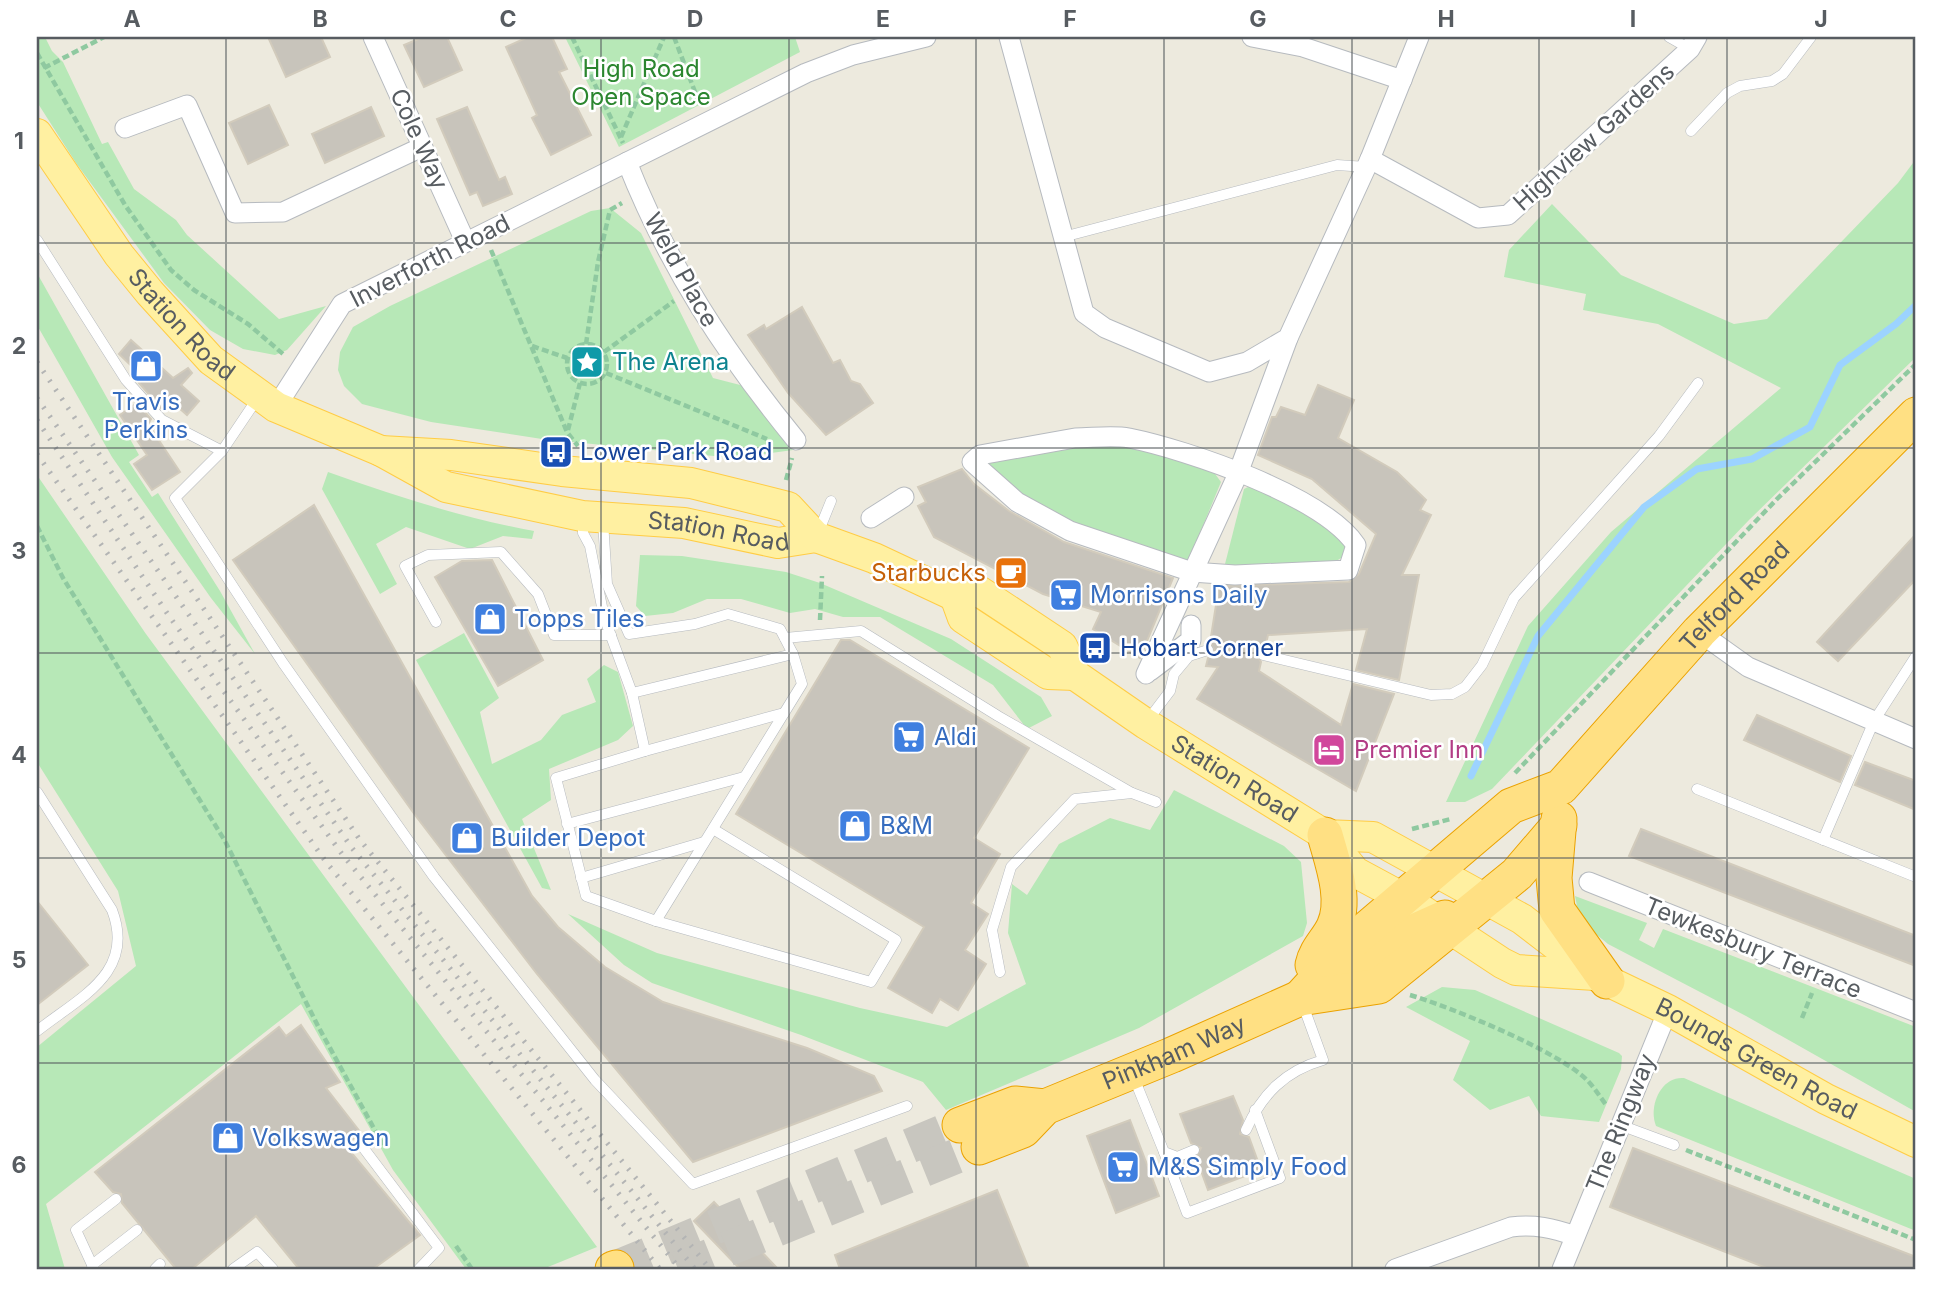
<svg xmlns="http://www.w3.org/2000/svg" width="1953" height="1306" viewBox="0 0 1953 1306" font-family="Inter,sans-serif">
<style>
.green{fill:#b7e8b7}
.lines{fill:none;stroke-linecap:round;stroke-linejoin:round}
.stream{stroke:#9cd3ff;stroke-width:7}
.building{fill:#c8c4bb;stroke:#d2cbbc;stroke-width:2}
.highway-tunnel{stroke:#c8c6bf;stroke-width:35;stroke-dasharray:35 18;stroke-linecap:butt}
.lane-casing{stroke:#b6babf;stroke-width:11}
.street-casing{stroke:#b6babf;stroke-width:21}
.primary-casing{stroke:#ffcc45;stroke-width:32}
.highway-casing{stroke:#eba200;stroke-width:37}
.path{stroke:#8fc9a0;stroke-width:4.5;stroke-dasharray:7 3.5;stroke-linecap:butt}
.lane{stroke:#fff;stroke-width:10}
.street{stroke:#fff;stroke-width:19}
.primary{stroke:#fff0a1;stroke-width:30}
.highway{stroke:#ffe083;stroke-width:35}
.rail{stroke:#b3b4b4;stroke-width:5;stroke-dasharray:2 9;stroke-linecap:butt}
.grid{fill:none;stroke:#575c61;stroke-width:2;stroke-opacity:0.55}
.labels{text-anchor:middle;stroke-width:5;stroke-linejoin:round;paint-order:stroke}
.park-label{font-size:24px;fill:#2b862f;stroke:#fff}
.street-label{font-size:24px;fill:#575c61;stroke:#fff}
.culture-label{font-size:24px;fill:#0d838f;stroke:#fff;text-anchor:start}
.shop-label{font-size:24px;fill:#366cbe;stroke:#fff;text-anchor:start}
.transit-label{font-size:24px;fill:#164399;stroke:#fff;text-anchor:start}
.food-label{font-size:24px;fill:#c56008;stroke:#fff;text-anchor:end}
.hotel-label{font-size:24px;fill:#b23c85;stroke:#fff;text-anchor:start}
.neatline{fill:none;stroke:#575c61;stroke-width:2.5}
.grid-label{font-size:23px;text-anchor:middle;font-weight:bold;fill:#575c61}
</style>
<rect width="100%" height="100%" fill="#edeade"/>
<g class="green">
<path d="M37,37H45L52,51L63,62L102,144L108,142L134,189L176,220L187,235L279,319L326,306L287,350L275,355L243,349L210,330L164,283L76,163L37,102Z"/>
<path d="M565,37H795L800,52L619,147Z"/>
<path d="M1916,159V357L1749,520L1492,789L1465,802H1446L1528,626L1611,532L1781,388L1658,324L1583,310L1586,294L1504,277L1509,250L1552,204L1621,275L1734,324L1767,319L1898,183Z"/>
<path d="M610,208L641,233L713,378L744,386L793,450L734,458L542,439L431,422L362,404L344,386L338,370L340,352L353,327L390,306L591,211Z"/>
<path d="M37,273L139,455L129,462L152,497L158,493L220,591L255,654L211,598L112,457L37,325Z"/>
<path d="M1146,444L1213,471L1221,482L1186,567L1049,520L977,458L1003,451Z"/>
<path d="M328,472C396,496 462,518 534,531L532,539L503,536L470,549L406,527L376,544L397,584L380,594L322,489Z"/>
<path d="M37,475L146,634L597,1247L543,1269H466L393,1170L301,1004L46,1204L65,1269H37V1047L136,966L118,891L37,762Z"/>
<path d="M1252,485L1351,538L1346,555L1333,563L1224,568L1244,489Z"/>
<path d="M640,555L682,556L786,572L820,583L951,639L1041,697L1052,716L1027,729L993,685L880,617H843L815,609L790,613L741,599H707L673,613L645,616L636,606Z"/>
<path d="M464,633L499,698L480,712L492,764L541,740L562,715L596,702L587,679L604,665L618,672L633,726L618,740L549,769L551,800L522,819L551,890L542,888L416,660Z"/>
<path d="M1174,790L1284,846L1301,862L1307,923L1303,936L1139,1028L946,1110L923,1082L801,1035L652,983L624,965L568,914L657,953L860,1008L947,1027L1026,984L1008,933L1012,884L1027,895L1059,844L1110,818L1150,830Z"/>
<path d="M1575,896L1647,923L1639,940L1654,948L1663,929L1916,1027V1112L1746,1016L1608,944L1580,921Z"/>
<path d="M1442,987L1475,990L1619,1053L1622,1056L1621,1069L1599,1122L1541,1116L1529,1096L1490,1110L1453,1080L1470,1041L1406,1007Z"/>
<path d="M1684,1078L1916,1179V1231L1656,1126C1648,1106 1661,1076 1684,1078Z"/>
</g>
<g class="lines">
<path class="stream" d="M1471,776L1538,636L1644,507L1697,469L1752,459L1810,427L1840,365L1896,324L1916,305"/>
</g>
<g class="building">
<path d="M268,37H321L330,57L286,77Z"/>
<path d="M423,37H447L462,70L424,87L404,45Z"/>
<path d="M528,37H552L567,69L559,72L591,135L551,155L532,118L537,115L506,47Z"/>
<path d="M269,105L288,145L248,164L229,123Z"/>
<path d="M371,107L384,136L325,163L312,134Z"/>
<path d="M467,107L499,180L505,177L512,194L483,206L477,192L470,195L437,119Z"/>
<path d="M802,307L833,363L840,360L851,381L860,384L873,403L826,435L788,393L748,335L764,325L766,329Z"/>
<path d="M131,340L173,378L188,368L192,373L181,385L199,401L187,415L169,399L161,408L139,383L144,378L119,354Z"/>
<path d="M1318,385L1354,400L1338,438L1397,472L1426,500L1420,510L1431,515L1402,575H1419L1399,680L1356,670L1367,629L1268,635L1265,648L1256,653L1261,662L1259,671L1341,725L1353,684L1394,694L1356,791L1197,699L1218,667L1206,666L1208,658L1215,651L1210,643L1219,586L1349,582L1359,574L1376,534L1312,479L1258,455L1272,417H1276L1281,407L1305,415Z"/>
<path d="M137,403L151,419L148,424L180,472L152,490L134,464L147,455L120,415Z"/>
<path d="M962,469L974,484L1009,511L1064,542L1173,578L1140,658L1093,629L1101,612L1043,594L934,537L918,506L926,502L918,487Z"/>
<path d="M314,505L532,896L558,927L605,967L663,1002L807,1048L874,1076L882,1091L693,1162L537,974L415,815L233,560Z"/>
<path d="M1916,534V579L1838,661L1817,642Z"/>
<path d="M492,560L543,660L498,686L435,577L462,561Z"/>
<path d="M841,640H850L1029,748L974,838L1000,854L971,903L988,914L965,950L986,964L958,1010L940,999L932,1013L888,988L924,927L736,814Z"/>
<path d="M1757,715L1851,756L1840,782L1744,740Z"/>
<path d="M1865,762L1916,781V810L1855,785Z"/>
<path d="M1641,829L1916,936V966L1629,856Z"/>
<path d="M37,901L88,965L37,1005Z"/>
<path d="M301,1025L340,1082L326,1088L361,1133L345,1145L420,1235L373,1269H299L256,1216L192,1269H176L122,1203L121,1194L113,1192L95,1172L279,1027L286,1036Z"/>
<path d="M1233,1096L1243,1120L1240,1134L1249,1137L1261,1170L1208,1190L1196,1157L1201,1148L1191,1143L1180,1114Z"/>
<path d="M1130,1120L1159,1196L1116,1213L1087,1136Z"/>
<path d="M1633,1148L1916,1257V1269H1769L1610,1207Z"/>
<path d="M997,1190L1029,1269H840L835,1255Z"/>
<path d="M714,1202L778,1269H740L694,1221Z"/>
</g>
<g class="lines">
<g class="highway-tunnel">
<path d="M616,1268L960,1125"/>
<path d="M678,1269L979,1147"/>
</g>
<defs>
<g id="lane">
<path d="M1669,37L1690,49"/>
<path d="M1691,131L1727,93L1740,86L1772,81L1783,74L1811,37"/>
<path d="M1063,237L1337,165L1366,167"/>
<path d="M37,240L126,380L162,420L222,451L259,396"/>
<path d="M222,451L175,498L283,663L434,877L595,1080L693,1184L907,1106"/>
<path d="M583,520V533L590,546L604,617L632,693L645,751L556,778L586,896L656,921L802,684L793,654"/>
<path d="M603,521L607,584L629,634L695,624L728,614L780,629L793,654L632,693"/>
<path d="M818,533L831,501"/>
<path d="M436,622L405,566L428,555L501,552L538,594L554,635H611"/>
<path d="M785,638L861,631L998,716L1132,793"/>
<path d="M1263,655L1431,695L1452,694L1465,687L1482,665L1514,598L1659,436L1698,383"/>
<path d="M1148,720L1170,691L1174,674L1189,656L1208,650"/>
<path d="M645,751L784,713"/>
<path d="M1697,789L1916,877"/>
<path d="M37,792L112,910C136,973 80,997 37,1031"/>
<path d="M567,824L744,777"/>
<path d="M1823,840L1874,721L1916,656"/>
<path d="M581,878L704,842"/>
<path d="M656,921L871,982L896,940L713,829"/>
<path d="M1000,972L992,930L1011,867L1075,799L1132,793L1156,802"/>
<path d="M1134,1078L1164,1152L1177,1157L1194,1150"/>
<path d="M1620,1125L1674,1145"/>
<path d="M1246,1130C1262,1094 1285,1071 1323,1060L1303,1005"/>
<path d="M362,1146L439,1248L419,1269"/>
<path d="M1164,1152L1187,1213L1280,1178L1255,1110"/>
<path d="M92,1265L137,1230"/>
<path d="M94,1269L76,1230L116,1199"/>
<path d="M155,1269L160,1264"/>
<path d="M233,1269L257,1252L273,1269"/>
</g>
<g id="street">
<path d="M373,37L465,241"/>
<path d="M1009,37L1084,313L1105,328L1209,372L1247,362L1288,338L1370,159L1419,37"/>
<path d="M1252,37L1303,47L1402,80"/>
<path d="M125,128L187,105L235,213L283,212L422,147"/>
<path d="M1370,159L1478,218L1508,215L1690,49L1697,37"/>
<path d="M627,162C668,266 725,353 796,440"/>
<path d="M276,407L342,304L806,73L853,55L926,37"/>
<path d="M1075,438C1092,438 1112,435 1129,438C1188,450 1323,496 1356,545L1348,570L1235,575L1192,572L1070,531L1017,502L972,462L980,455Z"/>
<path d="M871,518L904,497"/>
<path d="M1699,632L1748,667L1916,739"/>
<path d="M1150,671L1191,640V625"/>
<path d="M1146,674L1237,476L1288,338"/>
<path d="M1589,882L1916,1012"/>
<path d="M1395,1269L1511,1227C1534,1224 1553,1228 1575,1236"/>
<path d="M1562,1269L1668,1010"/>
</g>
<g id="primary">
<path id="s1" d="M37,134L119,255L150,293L211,360L276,407L381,451L446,487L582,516L684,523L778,543L816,537"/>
<path id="s2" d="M381,451L451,455L562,471L691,483L788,507L816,537L874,558L955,596L979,591L1062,646L1075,675L1146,724L1325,835L1355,872L1405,899L1502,963L1516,970L1595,975"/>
<path d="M955,596L963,618L1048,674L1075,675"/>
<path id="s3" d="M1325,835L1373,837L1522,919L1595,975L1668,1010L1826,1099L1916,1142"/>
</g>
<g id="highway">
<path d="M1559,819L1554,878L1557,910L1607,981"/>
<path d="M1313,965C1316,950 1328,940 1334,927C1347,900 1332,861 1325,835"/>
<path d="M1352,965L1387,944L1445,918"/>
<path id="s4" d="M1300,998L1350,943L1511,806L1561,787L1699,632L1916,415"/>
<path d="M960,1125L1015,1104L1045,1107"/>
<path id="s5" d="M979,1147L1023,1130L1045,1107L1172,1055L1300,998L1379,986L1517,874L1559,825"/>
<path d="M613,1269L616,1268"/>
</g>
</defs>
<use href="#lane" class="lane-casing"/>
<use href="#street" class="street-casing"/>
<use href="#primary" class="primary-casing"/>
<use href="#highway" class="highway-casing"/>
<g class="path">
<path d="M572,37L623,143"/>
<path d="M674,37L700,105"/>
<path d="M37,53L125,205L171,270L194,290L248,324L283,354"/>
<path d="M44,68L104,37"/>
<path d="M621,137L664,37"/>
<path d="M491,250L567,432L578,446"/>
<circle cx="587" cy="364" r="20"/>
<path d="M586,344L598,262L610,210L622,203"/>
<path d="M532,346L567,358"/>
<path d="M604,352L674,301"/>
<path d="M606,373L767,439"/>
<path d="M568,430L580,383"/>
<path d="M786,480L792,458"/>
<path d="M37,526L63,578L225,841L318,1026L383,1145"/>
<path d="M820,620L822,576"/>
<path d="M1515,773L1777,499L1916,364"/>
<path d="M1412,829L1451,819"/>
<path d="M1410,995C1451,1007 1558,1051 1587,1080C1594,1087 1600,1097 1607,1106"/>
<path d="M1802,1018L1812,993"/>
<path d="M1686,1150L1916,1240"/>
<path d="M456,1246L472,1269"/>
</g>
<use href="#lane" class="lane"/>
<use href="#street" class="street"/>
<use href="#primary" class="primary"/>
<use href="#highway" class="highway"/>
<g class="rail">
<path d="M37,362L360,840L710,1269"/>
<path d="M37,398L352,848L695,1269"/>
<path d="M37,420L169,616L342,854L680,1269"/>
<path d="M37,454L326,862L660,1269"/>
</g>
</g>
<path class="grid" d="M226,37V1269M414,37V1269M601,37V1269M789,37V1269M976,37V1269M1164,37V1269M1352,37V1269M1539,37V1269M1727,37V1269M37,243H1916M37,448H1916M37,653H1916M37,858H1916M37,1063H1916"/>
<defs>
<symbol id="sight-square" viewBox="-11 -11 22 22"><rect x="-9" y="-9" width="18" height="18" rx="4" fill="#0f9aa8" stroke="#fff"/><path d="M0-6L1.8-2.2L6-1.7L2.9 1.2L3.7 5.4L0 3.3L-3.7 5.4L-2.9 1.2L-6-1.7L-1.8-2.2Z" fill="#fff"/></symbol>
<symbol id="shop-square" viewBox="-11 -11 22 22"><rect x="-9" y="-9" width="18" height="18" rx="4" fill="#3f7fe0" stroke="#fff"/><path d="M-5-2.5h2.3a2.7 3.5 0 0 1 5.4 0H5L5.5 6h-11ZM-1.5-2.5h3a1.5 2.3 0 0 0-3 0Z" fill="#fff"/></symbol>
<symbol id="bus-square" viewBox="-11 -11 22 22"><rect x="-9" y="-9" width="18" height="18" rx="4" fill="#1a4fb4" stroke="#fff"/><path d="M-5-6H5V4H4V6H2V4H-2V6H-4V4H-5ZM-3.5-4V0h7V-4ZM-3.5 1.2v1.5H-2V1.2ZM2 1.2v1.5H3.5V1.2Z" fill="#fff"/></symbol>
<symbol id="cafe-square" viewBox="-11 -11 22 22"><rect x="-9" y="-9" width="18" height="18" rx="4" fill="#e8710a" stroke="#fff"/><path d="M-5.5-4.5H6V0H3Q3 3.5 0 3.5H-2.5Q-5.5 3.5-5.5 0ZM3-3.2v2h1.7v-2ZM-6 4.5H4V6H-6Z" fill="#fff"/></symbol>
<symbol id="supermarket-square" viewBox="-11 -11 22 22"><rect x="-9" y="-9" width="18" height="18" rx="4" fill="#3f7fe0" stroke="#fff"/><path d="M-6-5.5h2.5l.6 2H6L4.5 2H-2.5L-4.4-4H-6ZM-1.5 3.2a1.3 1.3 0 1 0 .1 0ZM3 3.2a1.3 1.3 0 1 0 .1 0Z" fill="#fff"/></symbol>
<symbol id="hotel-square" viewBox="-11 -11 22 22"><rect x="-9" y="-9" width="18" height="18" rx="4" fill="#d1479c" stroke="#fff"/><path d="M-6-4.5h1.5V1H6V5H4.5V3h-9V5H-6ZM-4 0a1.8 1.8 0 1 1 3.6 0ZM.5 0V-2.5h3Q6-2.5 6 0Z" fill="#fff"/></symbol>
</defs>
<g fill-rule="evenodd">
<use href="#sight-square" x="568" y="343" width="38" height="38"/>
<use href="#shop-square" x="127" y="347" width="38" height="38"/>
<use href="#bus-square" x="537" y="433" width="38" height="38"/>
<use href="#cafe-square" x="992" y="554" width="38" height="38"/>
<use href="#supermarket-square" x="1047" y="576" width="38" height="38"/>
<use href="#shop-square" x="471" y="600" width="38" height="38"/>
<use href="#bus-square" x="1076" y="629" width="38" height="38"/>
<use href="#supermarket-square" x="890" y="718" width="38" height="38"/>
<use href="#hotel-square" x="1310" y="731" width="38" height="38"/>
<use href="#shop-square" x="836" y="807" width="38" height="38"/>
<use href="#shop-square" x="448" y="819" width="38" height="38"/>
<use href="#shop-square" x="209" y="1119" width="38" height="38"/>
<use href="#supermarket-square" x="1104" y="1148" width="38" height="38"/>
</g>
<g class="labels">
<g class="park-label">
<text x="641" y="77">High Road<tspan x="641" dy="28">Open Space</tspan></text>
</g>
<g class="street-label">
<text transform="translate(1594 137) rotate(-42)" y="8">Highview Gardens</text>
<text transform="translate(419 139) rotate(66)" y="8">Cole Way</text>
<text transform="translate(430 261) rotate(-27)" y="8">Inverforth Road</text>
<text transform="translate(681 270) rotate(61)" y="8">Weld Place</text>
<text dy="8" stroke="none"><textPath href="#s1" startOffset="240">Station Road</textPath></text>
<text dy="8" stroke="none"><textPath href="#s1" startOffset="831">Station Road</textPath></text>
<text dy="8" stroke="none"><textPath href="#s4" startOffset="597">Telford Road</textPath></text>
<text dy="8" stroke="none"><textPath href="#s2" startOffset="950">Station Road</textPath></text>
<text transform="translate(1753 948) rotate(22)" y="8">Tewkesbury Terrace</text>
<text dy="8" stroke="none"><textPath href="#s5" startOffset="219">Pinkham Way</textPath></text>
<text dy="8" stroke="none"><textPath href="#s3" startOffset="492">Bounds Green Road</textPath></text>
<text transform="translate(1621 1123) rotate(-68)" y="8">The Ringway</text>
</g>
<g class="culture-label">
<text x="612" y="370">The Arena</text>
</g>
<g class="shop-label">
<text x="146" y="410" text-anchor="middle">Travis<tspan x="146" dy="28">Perkins</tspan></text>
<text x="1090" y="603">Morrisons Daily</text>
<text x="514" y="627">Topps Tiles</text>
<text x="934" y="745">Aldi</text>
<text x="880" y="834">B&amp;M</text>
<text x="491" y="846">Builder Depot</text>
<text x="252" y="1146">Volkswagen</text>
<text x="1148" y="1175">M&amp;S Simply Food</text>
</g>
<g class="transit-label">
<text x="580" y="460">Lower Park Road</text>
<text x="1120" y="656">Hobart Corner</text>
</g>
<g class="food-label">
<text x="986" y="581">Starbucks</text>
</g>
<g class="hotel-label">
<text x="1354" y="758">Premier Inn</text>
</g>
</g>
<rect width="1953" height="1306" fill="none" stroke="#ffffff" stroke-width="77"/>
<rect x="38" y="38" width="1876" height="1230" class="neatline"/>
<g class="grid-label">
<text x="132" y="27">A</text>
<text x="320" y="27">B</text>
<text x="508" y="27">C</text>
<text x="695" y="27">D</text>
<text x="883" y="27">E</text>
<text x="1070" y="27">F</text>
<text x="1258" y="27">G</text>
<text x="1446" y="27">H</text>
<text x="1633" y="27">I</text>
<text x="1821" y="27">J</text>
<text x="19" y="149">1</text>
<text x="19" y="354">2</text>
<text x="19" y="559">3</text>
<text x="19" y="763">4</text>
<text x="19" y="968">5</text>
<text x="19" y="1173">6</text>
</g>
</svg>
